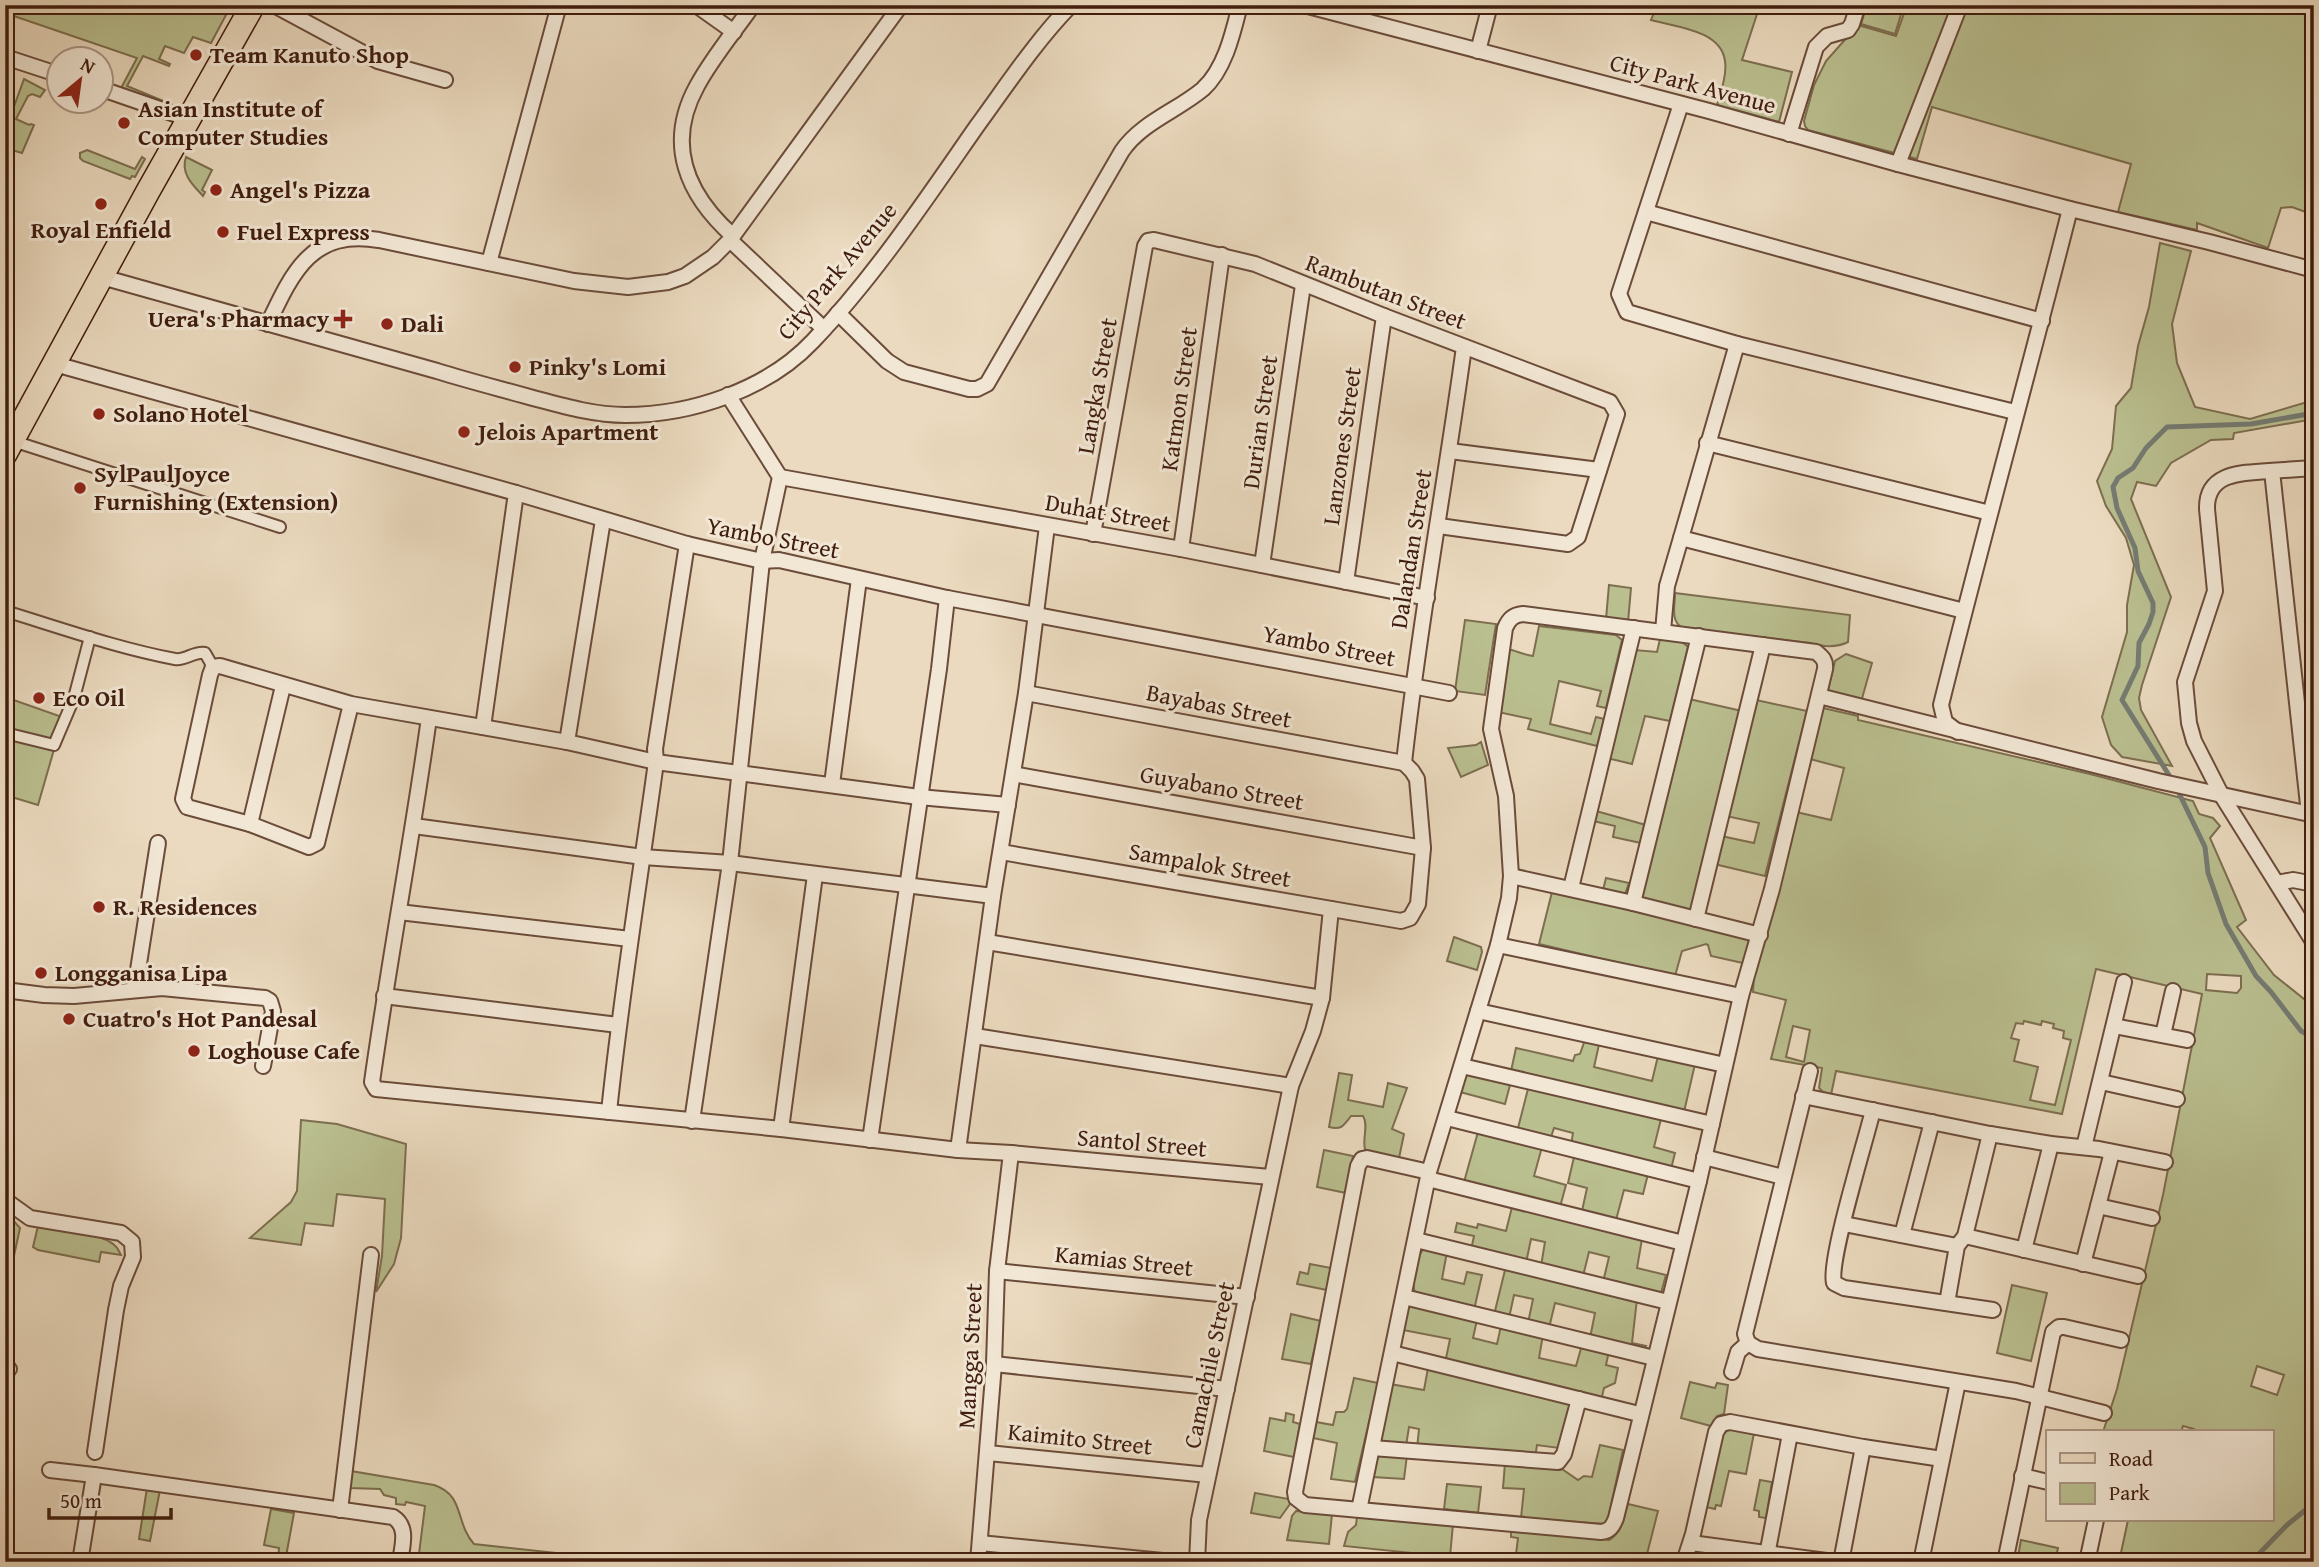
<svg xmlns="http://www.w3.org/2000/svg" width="2319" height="1567" viewBox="0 0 2319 1567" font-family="'Gentium Book Plus',serif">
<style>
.green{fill:#babf90;stroke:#7d6e4f;stroke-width:2;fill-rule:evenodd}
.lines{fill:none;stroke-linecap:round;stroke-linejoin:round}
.stream{stroke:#757b72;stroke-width:5}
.pedestrian-casing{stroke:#6b4c3a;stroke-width:14}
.minor-casing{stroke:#6b4c3a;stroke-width:18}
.primary-casing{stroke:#401d0e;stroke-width:26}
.pedestrian{stroke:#f2e7d5;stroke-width:10}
.minor{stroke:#f2e7d5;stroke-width:14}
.primary{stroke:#ebdabf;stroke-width:23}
.poi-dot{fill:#8f2418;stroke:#f2e7d5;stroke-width:2.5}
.labels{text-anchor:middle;stroke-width:6;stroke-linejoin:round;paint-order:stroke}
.poi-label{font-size:24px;font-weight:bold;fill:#401d0e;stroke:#f2e7d5;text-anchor:start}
.street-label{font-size:24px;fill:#401d0e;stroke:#f2e7d5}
</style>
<rect width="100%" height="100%" fill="#ebdabf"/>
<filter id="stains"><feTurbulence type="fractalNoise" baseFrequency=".00286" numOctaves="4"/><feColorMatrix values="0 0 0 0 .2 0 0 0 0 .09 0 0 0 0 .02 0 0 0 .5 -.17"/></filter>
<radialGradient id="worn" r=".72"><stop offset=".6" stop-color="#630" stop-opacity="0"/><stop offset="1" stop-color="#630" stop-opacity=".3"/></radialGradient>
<g class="green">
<path d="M5,5H206L226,15L211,43L193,37L184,53L165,46L159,59L170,64L169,66L143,56L127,86L173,105L171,109L119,92L137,58L5,13Z"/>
<path d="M1657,5H1760L1742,60L1792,72L1779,122L1717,105C1721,91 1727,75 1725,61C1721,30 1676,27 1651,20Z"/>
<path d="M1867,5H1904L1895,34L1861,24Z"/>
<path d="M1907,5H2314V215L2292,207L2281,208L2268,248L2197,223V230L2118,212L2131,164L1932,107L1917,159L1808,130L1805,126L1804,121L1814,85L1826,61L1858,25L1896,36Z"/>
<path d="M24,79L45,90L40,97L32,94L28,96L16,119L29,125L31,124L34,125L22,153L5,148V130L7,131L13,119L5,114V111L12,112Z"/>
<path d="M87,150L135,169L142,157L145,159L135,177L132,176L130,179L83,161L80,158V153Z"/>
<path d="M186,157L212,170L202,190L205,192L203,196C194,186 180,174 186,157Z"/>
<path d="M2160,243L2191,251L2172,324L2177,363L2195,407L2250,419L2314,400V419L2234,433L2233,439L2211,440L2171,463L2156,486L2137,482L2131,499L2171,597L2142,685L2139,698L2141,710L2172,766L2122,757L2111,745L2102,717L2127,632V605L2134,565L2126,538L2106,506L2097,481L2112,449L2116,406L2131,388L2138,346L2149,307Z"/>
<path d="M1609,585L1631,588L1628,622L1606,619Z"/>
<path d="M1675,593L1850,615L1848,642C1836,648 1823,647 1810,643L1683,628C1670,622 1675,606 1675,593Z"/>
<path d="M1465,620L1496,624L1485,695L1455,691Z"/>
<path d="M1539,626L1616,635L1622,640L1606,708L1597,706L1601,691L1559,681L1550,724L1591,734L1596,717L1604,719L1597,746L1528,729L1531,719L1498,712L1508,649C1517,651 1524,655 1533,656Z"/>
<path d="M1660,639L1681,641L1688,647L1670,721L1645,716L1632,764L1607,758L1635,650L1657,652Z"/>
<path d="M1846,654L1872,663L1861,702L1827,694L1835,661Z"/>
<path d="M5,697L65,718L54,743L5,730Z"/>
<path d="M1689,699L1742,711L1693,908L1688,911L1644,901L1641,895Z"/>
<path d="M1756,700L1807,711L1765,876L1714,864L1721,836L1754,843L1759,823L1726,816Z"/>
<path d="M1823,708L1858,716V720L2090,774L2193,801L2199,814L2213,818L2220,826L2210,838L2246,920L2237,927L2274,975L2314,1007V1562H2119L2128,1520H2272V1432H2194V1429L2183,1426L2181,1432H2103L2117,1389L2163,1195L2202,994L2096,969L2062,1114L1836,1071L1831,1095L1823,1092L1819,1088L1822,1068L1771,1059L1786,1000L1753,992L1754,975L1796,812L1831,820L1844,768L1810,759ZM2207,974L2241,976V988L2237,993L2206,990ZM2024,1021L2041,1025L2042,1021L2054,1024L2053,1028L2064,1031L2063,1038L2071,1040L2055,1105L2030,1100L2038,1067L2014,1061L2019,1040L2011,1038L2016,1023L2023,1024ZM1793,1026L1810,1030L1804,1062L1786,1057ZM2257,1366L2284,1375L2277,1395L2251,1386Z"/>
<path d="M5,735L55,746L38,805L5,795Z"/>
<path d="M1481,742L1488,765L1461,777L1448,748L1476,745Z"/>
<path d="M1596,811L1646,825L1641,843L1613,837L1615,826L1593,821Z"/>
<path d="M1606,878L1629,883L1625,894L1603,890Z"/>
<path d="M1552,892L1746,937L1749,942L1743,963L1711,956L1708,945L1706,944L1682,951L1675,976L1539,944Z"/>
<path d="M1454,937L1481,947L1482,952L1477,970L1447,961Z"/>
<path d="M1586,1037L1600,1040L1594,1067L1652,1081L1658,1056L1695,1064L1684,1112L1511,1071L1516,1048L1573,1061L1575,1055L1580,1054Z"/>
<path d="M1468,1072L1511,1081L1505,1104L1460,1092L1464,1076Z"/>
<path d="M1339,1073L1352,1075L1348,1100L1383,1107L1388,1083L1407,1088L1392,1129L1404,1134L1399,1158L1372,1153L1365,1149C1362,1138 1369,1126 1363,1116H1351C1343,1126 1342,1130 1329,1127Z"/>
<path d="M1529,1085L1662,1115L1654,1147L1675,1153L1671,1169L1571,1145L1573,1133L1554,1128L1550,1140L1517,1132Z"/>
<path d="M301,1120L337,1124L406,1144L401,1238L394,1264L376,1292L382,1256L385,1199L337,1194L333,1226L305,1223L301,1245L250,1238L291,1202L297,1191Z"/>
<path d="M1478,1132L1542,1147L1534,1176L1566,1185L1560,1207L1464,1182Z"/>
<path d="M1324,1150L1353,1156L1346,1193L1317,1187Z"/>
<path d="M1574,1157L1648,1174L1643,1194L1624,1190L1616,1220L1582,1211L1587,1188L1568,1183Z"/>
<path d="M1512,1207L1526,1209L1642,1239L1637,1268L1666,1275L1661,1293L1659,1294L1603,1282L1609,1257L1589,1252L1583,1276L1541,1266L1545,1242L1531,1239L1526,1263L1471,1250L1474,1236L1455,1232L1457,1223L1477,1228L1478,1224L1506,1231Z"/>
<path d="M5,1211L20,1228L12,1265L5,1263Z"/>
<path d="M38,1226C56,1228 96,1233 110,1242C116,1245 118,1249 121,1255L101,1252L99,1262L38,1250L33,1247Z"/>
<path d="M1426,1247L1447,1252L1442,1279L1464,1284L1467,1272L1482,1275L1474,1310L1415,1293C1411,1281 1416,1254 1426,1247Z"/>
<path d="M1310,1264L1331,1268L1327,1290L1297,1284L1300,1272L1308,1274Z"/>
<path d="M1506,1266L1637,1299L1632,1343L1646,1346L1644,1349L1590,1338L1595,1313L1555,1303L1549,1328L1528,1323L1533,1299L1514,1295L1509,1318L1494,1315Z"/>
<path d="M2012,1285L2047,1293L2031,1361L1997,1353Z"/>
<path d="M1409,1305L1477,1320L1473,1338L1497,1344L1501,1326L1543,1335L1539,1358L1576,1366L1582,1345L1609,1351L1606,1365L1618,1368L1615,1383L1604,1388L1601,1401L1445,1363L1450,1339L1403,1330Z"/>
<path d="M1291,1314L1321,1321L1311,1364L1282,1359Z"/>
<path d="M1428,1368L1573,1402L1559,1448L1537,1445L1535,1458L1417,1448L1419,1429L1409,1427L1406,1446L1381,1442L1390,1384L1424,1390Z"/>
<path d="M1354,1378L1378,1383L1355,1482L1331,1479L1337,1443L1313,1438L1316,1422L1333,1425L1336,1412H1344L1347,1409Z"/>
<path d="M1690,1382L1715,1388L1717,1383L1728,1385L1724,1414L1717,1416L1711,1426L1681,1418Z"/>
<path d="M1286,1413L1294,1415L1293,1422L1300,1424L1294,1457L1264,1451L1270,1418L1285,1421Z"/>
<path d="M1729,1429L1754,1433L1746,1474L1729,1471L1721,1506L1716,1505L1715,1509L1706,1507L1721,1436Z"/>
<path d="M1600,1445L1623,1450L1608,1519L1605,1524L1521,1518L1524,1489L1503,1488L1505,1463L1559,1467L1578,1480L1584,1476L1592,1477Z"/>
<path d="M1378,1454L1407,1455L1404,1479L1373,1477Z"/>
<path d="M351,1471L434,1485C465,1495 455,1523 474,1544L639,1562H418L425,1506L406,1502L405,1505L396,1504V1498L384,1495L380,1489L350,1488Z"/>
<path d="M1760,1480L1772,1482L1766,1518L1759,1517V1511L1754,1510Z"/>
<path d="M1447,1484L1481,1487L1478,1513L1444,1509Z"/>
<path d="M147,1488L160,1490L150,1541L139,1539Z"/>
<path d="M1255,1493L1289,1499L1290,1504L1280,1518L1251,1513Z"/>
<path d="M1628,1504L1658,1511L1645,1562H1515L1518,1538L1511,1537V1531L1609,1540C1622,1533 1624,1517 1628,1504Z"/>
<path d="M271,1509L294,1513L285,1562H278L279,1548L264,1545Z"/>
<path d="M1296,1511L1332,1514L1329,1544L1287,1540L1292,1516Z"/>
<path d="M1357,1516L1453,1524L1450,1557L1344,1546L1348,1532L1356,1525Z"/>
<path d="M2021,1540L2058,1548L2055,1562H2017Z"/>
</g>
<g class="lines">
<g class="stream">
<path d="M2172,780L2122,700L2138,666L2139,643L2149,624L2153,612V603L2138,571L2135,548L2117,508L2113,487L2118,478L2133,468L2146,448L2167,427L2251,424L2314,413"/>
<path d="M2177,789L2205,847L2208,873L2226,924L2256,976L2271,992L2301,1031L2314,1038"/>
<path d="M2251,1562L2287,1525L2314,1503"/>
</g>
<defs>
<g id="pedestrian">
<path d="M13,441L280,527"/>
<path d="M5,611C61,628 117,648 175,659C185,661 194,651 205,653L213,667"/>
<path d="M5,733L54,745L74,698L90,637"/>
</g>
<g id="minor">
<path d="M274,5L378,61L445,80"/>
<path d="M696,5L734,32"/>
<path d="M1304,5L1709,111L1898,164L2070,209L2209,242L2314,270"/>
<path d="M1478,51L1490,5"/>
<path d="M5,57L60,75"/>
<path d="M102,89L189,119"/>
<path d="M1681,104L1619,294L1627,312L1737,344L2015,412"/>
<path d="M1789,134L1816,47L1827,36L1848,30L1852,24L1858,5"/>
<path d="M1898,164L1960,5"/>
<path d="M1646,212L2042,321"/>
<path d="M733,236C687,195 665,144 697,86C712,58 734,32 753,5"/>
<path d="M730,240L824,329"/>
<path d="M489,263L559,5"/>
<path d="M102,277C214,308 325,340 437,371C469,381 501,389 533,398C563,406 594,415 625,415C691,415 767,390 813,341C875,276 926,199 977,126C1007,85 1035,42 1071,5"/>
<path d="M838,313L887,361L904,372L969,389H977L987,384L1122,151C1142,122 1177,111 1203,89C1225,69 1233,33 1240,5"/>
<path d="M268,324C293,271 312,229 379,240L574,281L628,287L668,282L685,276L713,257L730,240L901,5"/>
<path d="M1737,344L1681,538L1964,611"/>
<path d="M55,364L516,493L483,727"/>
<path d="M1707,443L1990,513"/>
<path d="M1450,451L1599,470"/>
<path d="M2314,468C2299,469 2284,470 2269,471C2242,473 2206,472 2207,509L2215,591L2185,682L2189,723L2194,741L2222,796L2314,943"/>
<path d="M2272,471L2309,814"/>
<path d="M780,477L1181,549L1427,598"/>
<path d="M516,493L687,544"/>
<path d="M1093,534L1145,246L1148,241L1154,240L1255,264L1384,316L1610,402L1617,414L1578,537L1568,544L1439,526"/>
<path d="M1181,549L1222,255"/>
<path d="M1262,565L1303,285"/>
<path d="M1346,582L1384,316"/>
<path d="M1663,631L1667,586L1681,538"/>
<path d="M1026,693L1404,763"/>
<path d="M1819,696L2158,781L2314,815"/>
<path d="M351,704L317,843L309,847L250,824L187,807L183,799L210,675L213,667L220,666L351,704L567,742L656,762L919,797L1008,805"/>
<path d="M429,718C412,840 389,961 372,1082L376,1089L781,1129L958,1150L993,896L1026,693L1047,526"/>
<path d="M1958,732L1945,722L1941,705C1982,539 2028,375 2070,209"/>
<path d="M567,742L603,520"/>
<path d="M1013,774L1423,848"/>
<path d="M832,784L859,579"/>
<path d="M250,824L283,686"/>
<path d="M414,826L643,857L730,863L993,896"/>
<path d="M1001,852L1401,921L1410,918L1418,904L1423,848L1417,779L1412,771L1404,763C1419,624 1445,486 1464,347"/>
<path d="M1511,876L1633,903L1760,935"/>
<path d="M2277,883L2293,880L2314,884"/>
<path d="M1571,888L1634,628"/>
<path d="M1633,903L1699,636"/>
<path d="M399,912L630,939"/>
<path d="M1696,919L1763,645"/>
<path d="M987,942L1322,998L1331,909"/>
<path d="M1498,945L1741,996"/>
<path d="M135,989L158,843"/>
<path d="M5,990L44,995L74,996L162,988L265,998L270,1001L273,1011L263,1066"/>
<path d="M384,996L618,1025"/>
<path d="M1478,1011L1725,1065"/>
<path d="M2114,1026L2187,1040"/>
<path d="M2163,1035L2173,991"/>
<path d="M975,1036L1291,1086L1313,1031L1322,998"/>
<path d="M1462,1066L1712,1124"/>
<path d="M2101,1082L2177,1099"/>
<path d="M1803,1096L1990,1134L2051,1144L2099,1149L2165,1162"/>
<path d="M1873,1110C1866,1140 1828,1261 1834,1283L1844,1288L1993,1310"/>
<path d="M609,1112C621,995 640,879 656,762L655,749L687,544L762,561L779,560L947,598L1449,693"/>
<path d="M1447,1118L1699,1181"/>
<path d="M692,1121L730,863L762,561L780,477L728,395"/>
<path d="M781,1129L815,875"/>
<path d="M870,1140L939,669L947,598"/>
<path d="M2084,1147L2124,982"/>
<path d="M958,1150L1011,1153L1270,1177"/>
<path d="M1704,1157L1783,1177"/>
<path d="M1428,1179L1683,1243"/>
<path d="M5,1200L30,1218L121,1233L132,1242L133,1257L121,1286L116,1310L95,1452"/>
<path d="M2098,1206L2152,1218"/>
<path d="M1844,1224L1957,1246"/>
<path d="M1902,1235L1932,1122"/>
<path d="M1965,1236L2138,1276"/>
<path d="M1416,1240L1668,1302"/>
<path d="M2024,1250L2051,1144"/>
<path d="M2083,1264L2112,1152"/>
<path d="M997,1271L1247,1297"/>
<path d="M1404,1297L1654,1358"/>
<path d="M1947,1303L1957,1246L1965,1236L1990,1134"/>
<path d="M1748,1343L1758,1349L2016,1391L2104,1413"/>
<path d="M1392,1353L1639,1414"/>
<path d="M994,1364L1227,1389"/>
<path d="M5,1369H9"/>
<path d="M1732,1372L1738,1352L1748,1343L1745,1334L1810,1071"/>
<path d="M1372,1448L1558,1462L1564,1454L1579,1399"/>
<path d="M988,1453L1208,1475"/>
<path d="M50,1470L94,1475L80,1562"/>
<path d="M94,1475L393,1517C409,1527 402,1546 400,1562"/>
<path d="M2022,1476L2048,1482"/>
<path d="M340,1510L371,1255"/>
<path d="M1359,1510L1429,1172L1498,945L1509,898L1511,876L1506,796L1491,729L1505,628C1509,619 1513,615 1523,614L1816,652C1822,657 1826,660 1825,669L1772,889L1741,996L1699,1181L1616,1518C1613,1526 1610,1531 1601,1532L1305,1505L1296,1498L1295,1492L1358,1166L1362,1159L1367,1158L1429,1172"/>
<path d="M980,1543L1173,1562"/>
<path d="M1691,1543L1834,1562"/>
<path d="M1767,1555L1790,1434"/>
<path d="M978,1562L994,1364L997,1271L1011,1153"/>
<path d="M1197,1562L1199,1520L1291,1086"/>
<path d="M1684,1562L1693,1534L1716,1432L1721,1424L1730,1422L1863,1447L1942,1459"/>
<path d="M1841,1562L1863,1447"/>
<path d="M1921,1562L1958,1382"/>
<path d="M2005,1562L2053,1332L2059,1327H2064L2121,1340"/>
<path d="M2087,1562L2096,1520"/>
</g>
<path id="primary" d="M5,454L147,193L253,5"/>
</defs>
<use href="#pedestrian" class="pedestrian-casing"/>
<use href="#minor" class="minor-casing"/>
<use href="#primary" class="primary-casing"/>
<use href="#pedestrian" class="pedestrian"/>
<use href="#minor" class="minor"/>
<use href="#primary" class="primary"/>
</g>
<g class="poi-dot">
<circle cx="196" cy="55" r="7"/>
<circle cx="124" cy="123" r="7"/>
<circle cx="216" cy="190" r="7"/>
<circle cx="101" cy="204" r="7"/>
<circle cx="223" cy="232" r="7"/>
<path d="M339.5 308.5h7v7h7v7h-7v7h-7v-7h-7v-7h7z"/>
<circle cx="387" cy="324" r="7"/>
<circle cx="515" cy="367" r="7"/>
<circle cx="99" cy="414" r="7"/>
<circle cx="464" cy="432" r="7"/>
<circle cx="80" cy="488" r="7"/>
<circle cx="39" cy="698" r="7"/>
<circle cx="99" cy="907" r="7"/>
<circle cx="41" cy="973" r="7"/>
<circle cx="69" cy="1019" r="7"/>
<circle cx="194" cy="1051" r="7"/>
</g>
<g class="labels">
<g class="poi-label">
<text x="210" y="63">Team Kanuto Shop</text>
<text x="138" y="117">Asian Institute of<tspan x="138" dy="28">Computer Studies</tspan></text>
<text x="230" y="198">Angel's Pizza</text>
<text x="101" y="238" text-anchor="middle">Royal Enfield</text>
<text x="237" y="240">Fuel Express</text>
<text x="329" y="327" text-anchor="end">Uera's Pharmacy</text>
<text x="401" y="332">Dali</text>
<text x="529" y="375">Pinky's Lomi</text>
<text x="113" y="422">Solano Hotel</text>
<text x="478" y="440">Jelois Apartment</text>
<text x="94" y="482">SylPaulJoyce<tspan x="94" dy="28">Furnishing (Extension)</tspan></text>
<text x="53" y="706">Eco Oil</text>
<text x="113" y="915">R. Residences</text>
<text x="55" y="981">Longganisa Lipa</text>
<text x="83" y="1027">Cuatro's Hot Pandesal</text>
<text x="208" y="1059">Loghouse Cafe</text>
</g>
<g class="street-label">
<text transform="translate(1693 84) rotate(15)" y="8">City Park Avenue</text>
<text transform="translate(837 271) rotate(-50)" y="8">City Park Avenue</text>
<text transform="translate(1386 292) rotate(21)" y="8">Rambutan Street</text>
<text transform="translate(1097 386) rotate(-80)" y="8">Langka Street</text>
<text transform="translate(1179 399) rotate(-82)" y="8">Katmon Street</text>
<text transform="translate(1260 422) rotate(-82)" y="8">Durian Street</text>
<text transform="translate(1342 446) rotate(-82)" y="8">Lanzones Street</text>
<text transform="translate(1108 513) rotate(10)" y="8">Duhat Street</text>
<text transform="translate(773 538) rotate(11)" y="8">Yambo Street</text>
<text transform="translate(1411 549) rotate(-81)" y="8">Dalandan Street</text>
<text transform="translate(1329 646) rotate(11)" y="8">Yambo Street</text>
<text transform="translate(1219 706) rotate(11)" y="8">Bayabas Street</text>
<text transform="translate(1222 788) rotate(10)" y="8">Guyabano Street</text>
<text transform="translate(1210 865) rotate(10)" y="8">Sampalok Street</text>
<text transform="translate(1142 1143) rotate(5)" y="8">Santol Street</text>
<text transform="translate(1124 1261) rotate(6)" y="8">Kamias Street</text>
<text transform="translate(970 1356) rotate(-87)" y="8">Mangga Street</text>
<text transform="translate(1209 1365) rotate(-78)" y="8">Camachile Street</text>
<text transform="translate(1080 1439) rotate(6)" y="8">Kaimito Street</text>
</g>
</g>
<rect width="2319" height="1567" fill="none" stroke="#ebdabf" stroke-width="28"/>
<rect x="7" y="7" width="2305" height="1553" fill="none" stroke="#401d0e" stroke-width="3.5"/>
<rect x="14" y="14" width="2291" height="1539" fill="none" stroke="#401d0e" stroke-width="2"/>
<rect x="2046" y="1430" width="228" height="91" fill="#f2e7d5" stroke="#ab9685" stroke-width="2"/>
<rect x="2060" y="1453" width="35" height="10" fill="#ebdabf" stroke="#ab9685" stroke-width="2"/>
<text x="2109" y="1466" font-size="21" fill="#401d0e">Road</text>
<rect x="2060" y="1483" width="35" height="21" fill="#babf90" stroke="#ab9685" stroke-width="2"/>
<text x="2109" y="1500" font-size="21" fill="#401d0e">Park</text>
<g transform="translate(80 80) rotate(29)"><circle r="33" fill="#f2e7d5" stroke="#ab9685" stroke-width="2"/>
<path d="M0-5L12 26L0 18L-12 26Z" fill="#8f2418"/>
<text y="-10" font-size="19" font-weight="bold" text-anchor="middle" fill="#401d0e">N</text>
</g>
<path d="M49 1508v10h122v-10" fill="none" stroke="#401d0e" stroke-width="3.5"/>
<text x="60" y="1508" font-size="21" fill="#401d0e" stroke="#f2e7d5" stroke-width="5" paint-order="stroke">50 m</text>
<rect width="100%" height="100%" filter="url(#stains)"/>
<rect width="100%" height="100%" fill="url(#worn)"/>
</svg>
